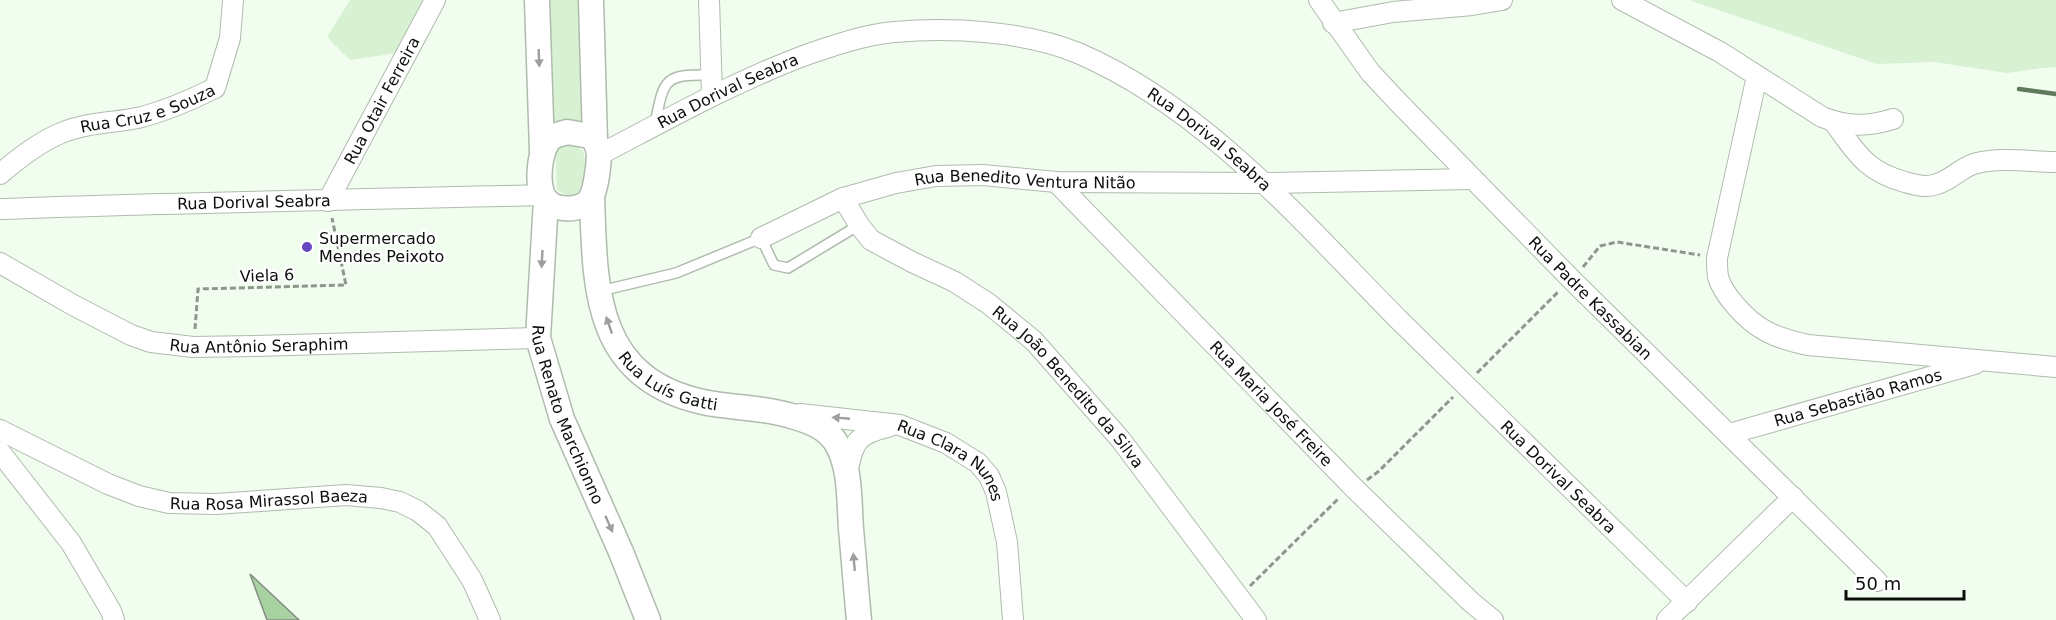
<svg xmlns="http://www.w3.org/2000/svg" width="2056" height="620" viewBox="0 0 2056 620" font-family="'DejaVu Sans',sans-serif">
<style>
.green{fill:#d8f1d3}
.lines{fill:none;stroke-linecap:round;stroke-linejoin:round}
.stream{stroke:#5e7a59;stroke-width:4.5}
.building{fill:#a9d2a2;stroke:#828e80;stroke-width:1.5}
.service-casing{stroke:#afbcad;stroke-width:12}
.minor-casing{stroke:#afbcad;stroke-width:22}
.tertiary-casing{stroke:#afbcad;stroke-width:27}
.path{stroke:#8e978c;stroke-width:3;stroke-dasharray:6 3;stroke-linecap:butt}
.service{stroke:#fff;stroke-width:9}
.minor{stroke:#fff;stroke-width:20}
.tertiary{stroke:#fff;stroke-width:24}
.oneway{fill:#9e9f9d}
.poi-dot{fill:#6646be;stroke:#fff;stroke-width:2}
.labels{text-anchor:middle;stroke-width:4.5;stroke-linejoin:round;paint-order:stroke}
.street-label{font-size:16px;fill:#0c100b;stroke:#fff}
.poi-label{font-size:16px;fill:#0c100b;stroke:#fff;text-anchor:start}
</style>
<rect width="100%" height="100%" fill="#f1feef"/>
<g class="green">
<path d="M350,0H429L404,52L350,60L327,37Z"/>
<path d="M539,0H581L584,121L543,122Z"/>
<path d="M1689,0H2056V67L2042,68L2007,73L1934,62L1877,64Z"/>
<path d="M568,141L583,151L586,164L585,194L569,197L557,190L555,145Z"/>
</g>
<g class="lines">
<path class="stream" d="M2019,89L2056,94"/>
</g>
<path class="building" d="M250,574L299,620H267Z"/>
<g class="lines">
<defs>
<g id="service">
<path d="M655,124C664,78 664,74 712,75"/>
<path d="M600,291L676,273L761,238L774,265L788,268L859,225"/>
</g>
<g id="minor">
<path d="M709,0L712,95"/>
<path id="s1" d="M1319,0L1370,72L1397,101L1571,279L1877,581"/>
<path d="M1622,0L1720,52L1822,117C1848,127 1867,127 1893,119"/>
<path d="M1333,23L1393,12L1472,5L1502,0"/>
<path d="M1757,76L1717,258C1717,264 1717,271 1718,277C1721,287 1728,297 1735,305C1757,331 1776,338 1808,345L2056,367"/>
<path d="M1833,121C1856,152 1865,171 1905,182C1916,185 1926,188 1937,184C1952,180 1962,166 1977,163C2002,157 2031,162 2056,162"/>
<path id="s2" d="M599,155C666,120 732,83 803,56C832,46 863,35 894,32C950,27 1026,31 1078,53C1206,108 1304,224 1400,321C1495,415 1591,508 1687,602"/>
<path id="s3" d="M0,174C19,158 38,143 61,133C87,122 116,123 142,117C168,110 191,100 215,88L230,38L233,0"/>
<path id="s4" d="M1056,182L1354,488L1471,602L1493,620"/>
<path id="s5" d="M843,198L859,225L871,240L912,262L955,282L989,304L1034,341L1121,440L1256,620"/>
<path id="s6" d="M328,201L435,0"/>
<path id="s7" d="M0,209C181,202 362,200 543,195"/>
<path id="s8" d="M761,238L843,198L896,183L936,176L983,175L1056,182L1264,183L1473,179"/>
<path id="s9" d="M0,263L73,305L131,335L151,342L193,347L255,346L538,338"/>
<path id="s10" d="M800,414L900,425L946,443L978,463L989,476L996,492L1007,542L1013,620"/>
<path id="s11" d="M0,430L108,484L139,496L169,503L216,504L346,495L381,498L400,502L418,511L437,526L472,580L490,620"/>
<path id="s12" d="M1729,434L1975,364"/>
<path d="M0,452L71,543L111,611L114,620"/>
<path d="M847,474C853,444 855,434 888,427"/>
<path d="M1667,620L1793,497"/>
</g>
<g id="tertiary">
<path d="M537,0L542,151"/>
<path d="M591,0L595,140"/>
<path d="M567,132L590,136C602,146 599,161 597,175C596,182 594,195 589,201C579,211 555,211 546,200C535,188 539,150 550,139C554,135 561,134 567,132Z"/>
<path id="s13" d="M592,196C595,287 593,378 703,402C731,408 760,407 788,415C805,420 824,425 835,441C851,465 849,501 851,529C854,560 856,590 859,620"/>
<path id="s14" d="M546,200L538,338L562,419L621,552L648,620"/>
</g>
</defs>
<use href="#service" class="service-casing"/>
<use href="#minor" class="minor-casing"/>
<use href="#tertiary" class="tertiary-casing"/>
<g class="path">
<path d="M1583,267L1600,246L1617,242L1700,255"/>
<path d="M195,329L198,289L346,285L332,218"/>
<path d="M1477,373L1559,291"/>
<path d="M1367,480L1379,471L1453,397"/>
<path d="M1250,586L1339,498"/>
</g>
<use href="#service" class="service"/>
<use href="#minor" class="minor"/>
<use href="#tertiary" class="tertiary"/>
</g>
<defs><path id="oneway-solid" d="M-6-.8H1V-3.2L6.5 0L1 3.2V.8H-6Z" transform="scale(1.5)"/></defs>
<g class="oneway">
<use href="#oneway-solid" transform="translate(539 58) rotate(88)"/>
<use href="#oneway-solid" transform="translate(542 259) rotate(93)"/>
<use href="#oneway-solid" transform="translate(609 325) rotate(-109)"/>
<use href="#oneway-solid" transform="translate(841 418) rotate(-175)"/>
<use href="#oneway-solid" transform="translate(609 524) rotate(66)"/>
<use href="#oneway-solid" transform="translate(854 562) rotate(-95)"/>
</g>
<circle class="poi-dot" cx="307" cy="247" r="6"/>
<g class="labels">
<g class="street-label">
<text dy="6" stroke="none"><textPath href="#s2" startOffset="144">Rua Dorival Seabra</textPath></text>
<text dy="6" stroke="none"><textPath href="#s6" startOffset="114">Rua Otair Ferreira</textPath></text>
<text dy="6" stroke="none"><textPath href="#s3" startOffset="164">Rua Cruz e Souza</textPath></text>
<text dy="6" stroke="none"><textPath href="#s2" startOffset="666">Rua Dorival Seabra</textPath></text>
<text dy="6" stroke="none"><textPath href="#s8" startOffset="276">Rua Benedito Ventura Nitão</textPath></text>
<text dy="6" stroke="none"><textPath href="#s7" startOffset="254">Rua Dorival Seabra</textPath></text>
<text transform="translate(267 275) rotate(-2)" y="6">Viela 6</text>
<text dy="6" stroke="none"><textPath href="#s1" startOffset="404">Rua Padre Kassabian</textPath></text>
<text dy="6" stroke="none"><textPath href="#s9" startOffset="279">Rua Antônio Seraphim</textPath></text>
<text dy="6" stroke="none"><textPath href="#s13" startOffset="218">Rua Luís Gatti</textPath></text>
<text dy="6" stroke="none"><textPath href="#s5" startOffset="300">Rua João Benedito da Silva</textPath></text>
<text dy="6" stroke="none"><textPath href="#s12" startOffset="134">Rua Sebastião Ramos</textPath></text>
<text dy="6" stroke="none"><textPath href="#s4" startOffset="309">Rua Maria José Freire</textPath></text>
<text dy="6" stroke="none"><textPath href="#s14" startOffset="220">Rua Renato Marchionno</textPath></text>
<text dy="6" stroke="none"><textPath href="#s10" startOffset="165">Rua Clara Nunes</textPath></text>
<text dy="6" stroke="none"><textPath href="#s2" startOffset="1152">Rua Dorival Seabra</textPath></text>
<text dy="6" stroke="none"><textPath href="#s11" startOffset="285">Rua Rosa Mirassol Baeza</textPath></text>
</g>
<g class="poi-label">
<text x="319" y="244">Supermercado<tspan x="319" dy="18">Mendes Peixoto</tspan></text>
</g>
</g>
<path d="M1846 590v9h118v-9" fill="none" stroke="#0c100b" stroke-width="3"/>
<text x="1855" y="590" font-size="18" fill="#0c100b" stroke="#ffffff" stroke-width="4.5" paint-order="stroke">50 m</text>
</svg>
